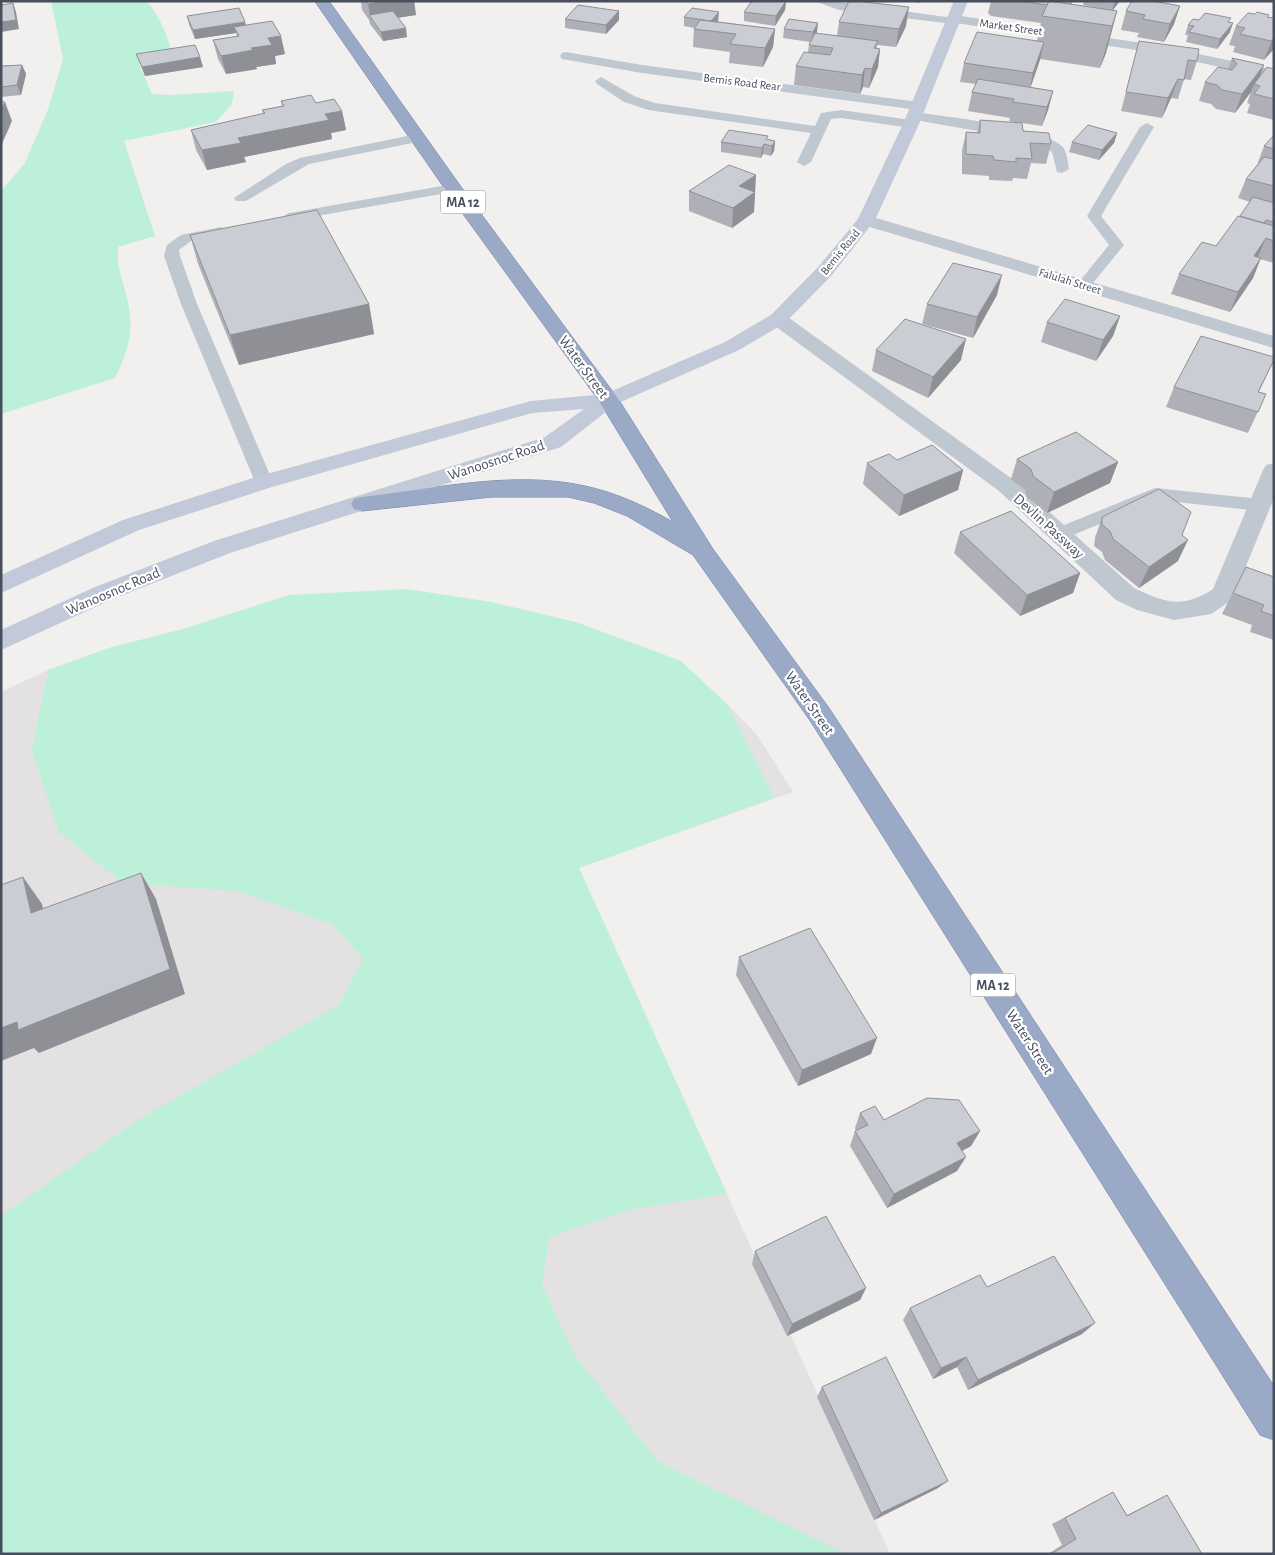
<svg xmlns="http://www.w3.org/2000/svg" width="1275" height="1555" viewBox="0 0 1275 1555" font-family="'Alegreya Sans',sans-serif">
<style>
.education{fill:#e3e1e1}
.green{fill:#bdf0d9}
.lines{fill:none;stroke-linecap:round;stroke-linejoin:round}
.trunk-casing{stroke:#7184aa;stroke-width:1}
.service{fill:#bfc7d1;fill-rule:evenodd}
.minor{fill:#bfc7d1;fill-rule:evenodd}
.secondary{fill:#c2c9d8;fill-rule:evenodd}
.trunk{fill:#9aa9c6;fill-rule:evenodd}
.wall{fill:#afb0b7}
.shaded-wall{fill:#8e9095}
.building{fill:#cbcdd5;stroke:#8e9095}
.labels{text-anchor:middle;stroke-width:4.5;stroke-linejoin:round;paint-order:stroke}
.far-street-label{font-size:12px;fill:#474f5d;stroke:#fff}
.shield{fill:#fff;stroke:#7e848e;stroke-width:1}
.shield-label{font-size:14px;font-weight:bold;fill:#474f5d}
.street-label{font-size:15px;fill:#474f5d;stroke:#fff}
</style>
<rect width="100%" height="100%" fill="#f2efef"/>
<path class="education" d="M112,647L685,680L727,704L758,736L793,792L579,868L890,1554H1V692L48,670Z"/>
<g class="green">
<path d="M51,1H147C161,19 168,36 173,58L139,64L152,94L172,95L234,91L232,104L216,122L124,141L155,236L118,247C116,274 128,290 130,315C133,337 124,360 115,378L1,414V191L25,163L49,107L63,59Z"/>
<path d="M407,589L491,602L576,622L681,661L727,704L774,798L579,868L727,1194L634,1209L549,1237L542,1285L574,1354L657,1461L846,1554H1V1216L138,1120L339,1005L363,959L332,924L236,891L123,883L59,832L32,751L48,670L112,647L183,629L289,595Z"/>
</g>
<g class="lines">
<defs>
<path id="trunk" d="M315,1H329L459,184L619,400L713,549L829,708L1274,1386V1440L1260,1435L811,722L693,555L627,516L594,503L568,497H492L362,511L354,509L351,504L354,499L362,497C434,489 513,470 585,486C617,493 645,506 673,522L599,401L447,192Z"/>
</defs>
<use href="#trunk" class="trunk-casing"/>
<g class="service">
<path d="M814,1H832L953,18L959,21L953,24L839,10Z"/>
<path d="M566,52L642,65L918,102L924,106L918,110L642,73L562,59L560,56L562,53Z"/>
<path d="M601,77L634,96L655,103L815,126L821,113L841,110L911,120L918,124L911,128L841,118L831,119L811,162L804,166L797,162L811,133L648,110L624,102L597,84L595,81Z"/>
<path d="M914,112C946,117 1042,126 1063,147C1067,152 1068,163 1069,169L1062,173L1057,172L1052,152L1044,147L1012,137L909,119L907,116Z"/>
<path d="M1147,123L1154,127L1101,216L1124,245L1089,288H1079L1076,285L1079,282L1109,245L1087,216L1140,127Z"/>
<path d="M417,134L422,135L424,138L422,141L309,164L246,201H236L234,198L286,164L300,158Z"/>
<path d="M453,184L458,185L460,188L458,191L289,221L282,217L289,213Z"/>
<path d="M221,227L228,231L226,234L191,241L179,250L180,256L197,304L273,482L270,486H258L255,482L181,304L164,256L167,245L181,235Z"/>
<path d="M1155,488L1260,499L1267,501L1269,505L1267,509L1260,511L1157,500L1066,538L1059,540L1052,538L1049,534L1052,530Z"/>
</g>
<g class="minor">
<path d="M954,15L1156,45L1274,70V79L1156,53L949,22L947,19L949,16Z"/>
<path d="M866,215L1274,336V348L860,224L857,220L860,216Z"/>
<path d="M778,313L785,315L1015,481L1134,588C1166,603 1182,609 1213,589L1263,470L1266,465L1274,463V498L1232,600L1211,614L1174,620L1137,610L1116,600L999,491L771,323L768,319L771,315Z"/>
</g>
<path class="secondary" d="M954,1H968L919,124L875,220L832,275L785,323L739,350L616,404L561,447L230,553L113,599L1,650V630L95,587L214,541L545,437L584,409L532,413L272,487L139,530L1,593V575L123,520L256,477L531,401L605,394L725,342L771,315L818,267L858,219L903,124Z"/>
<use href="#trunk" class="trunk"/>
</g>
<g class="wall">
<path d="M361,1H414L416,15L398,18L407,37L383,41L370,24L369,20L362,10Z"/>
<path d="M786,1L785,10L775,26L744,21V12Z"/>
<path d="M907,1H921L920,3Z"/>
<path d="M991,1H1072L1071,4L1103,9L1083,5L1084,1H1120L1113,10L1117,11L1106,53L1100,68L1040,59L1030,87L1053,91L1048,110L1042,126L1022,123L1023,131L1051,144L1046,164L1031,163L1027,179L1013,178L1012,181L989,180V176L962,174V151L966,132L977,133L980,120L1020,123L1009,121L1010,118L968,111L972,92L976,84L960,82L964,63L1037,41L1041,23L991,16L988,13Z"/>
<path d="M1180,6L1174,24L1164,42L1137,37L1139,33L1121,30L1126,11Z"/>
<path d="M619,11V20L606,34L565,28V19Z"/>
<path d="M187,16L245,22L246,26L285,54L275,56L276,64L256,67L257,69L226,74L218,59L213,40L237,37L236,33L195,39L189,25Z"/>
<path d="M684,17L775,29L773,47L763,67L729,63L730,52L693,47L694,28L684,26Z"/>
<path d="M1268,17L1273,50L1264,60L1233,52L1235,46L1229,45L1236,26Z"/>
<path d="M1199,20L1229,22L1230,32L1217,49L1186,42L1188,35H1185L1188,25Z"/>
<path d="M839,22L906,26L896,47L877,45V48L880,49L878,67L869,88L863,87L860,94L794,85L796,66L808,52L809,45L810,42L783,38L784,29L818,23L816,33L837,36Z"/>
<path d="M1139,41L1197,61L1191,80L1184,79L1178,99L1171,98L1162,118L1121,111Z"/>
<path d="M136,54L200,57L203,67L145,76Z"/>
<path d="M1232,58L1264,65L1260,76L1274,69V120L1247,113L1250,104L1247,103L1251,92L1235,113L1216,109L1211,104L1199,101L1205,82L1228,69Z"/>
<path d="M22,65L26,74L21,95L1,97V66Z"/>
<path d="M281,101L316,103L342,111L346,130L331,133L332,139L244,157L246,162L207,170L196,150L191,130L263,114L262,110L282,106Z"/>
<path d="M1117,133L1114,143L1099,160L1069,152L1072,142Z"/>
<path d="M1274,135V263L1260,259L1253,278L1230,312L1171,294L1179,274L1216,246L1240,216L1250,202L1238,198L1246,179L1257,165L1264,146Z"/>
<path d="M767,140L775,141L774,151L771,156L763,154L761,158L721,152V142Z"/>
<path d="M689,191L755,192L754,212L732,228L689,211Z"/>
<path d="M190,235L369,304L374,334L239,365L198,264Z"/>
<path d="M997,295L973,338L922,324L927,304Z"/>
<path d="M1120,316L1113,336L1096,361L1041,342L1047,322Z"/>
<path d="M876,350L961,360L928,398L872,371Z"/>
<path d="M1274,360L1259,392L1266,394L1248,433L1166,407L1174,387Z"/>
<path d="M1017,459L1118,462L1110,483L1047,513L1027,497L1025,490L1011,479Z"/>
<path d="M897,460L963,470L958,490L899,516L863,484L867,463Z"/>
<path d="M1102,517L1178,561L1139,588L1105,560L1102,552L1094,546L1095,538Z"/>
<path d="M960,532L1080,573L1073,593L1020,616L954,553Z"/>
<path d="M1246,567L1274,577V640L1250,632L1252,625L1222,614Z"/>
<path d="M739,957L871,1054L798,1086L736,975Z"/>
<path d="M860,1113L884,1120L980,1131L971,1146L962,1151L957,1171L887,1208L850,1146L855,1131H856L855,1128Z"/>
<path d="M755,1251L866,1288L860,1300L787,1336L752,1264Z"/>
<path d="M987,1287L1082,1334L968,1390L957,1367L933,1379L903,1320L910,1308Z"/>
<path d="M822,1387L938,1488L874,1520L817,1397Z"/>
<path d="M1113,1492L1127,1515L1167,1495L1202,1554H1048L1062,1545L1052,1524Z"/>
</g>
<g class="shaded-wall">
<path d="M385,1H414L416,15L374,21L370,16L368,4Z"/>
<path d="M786,1L785,10L775,26L776,16Z"/>
<path d="M1115,1H1120L1112,11Z"/>
<path d="M13,3L16,12L19,29L1,32V22Z"/>
<path d="M1180,6L1174,24L1164,42L1170,24Z"/>
<path d="M909,7L906,26L896,47L899,29Z"/>
<path d="M619,11V20L606,34V25Z"/>
<path d="M1117,11L1106,53L1100,68L1112,26Z"/>
<path d="M719,12L718,22L711,31V21Z"/>
<path d="M245,22L247,31L234,27L236,33L195,39L193,30Z"/>
<path d="M818,23L817,32L812,42L813,32Z"/>
<path d="M1233,23L1230,32L1217,49L1220,39Z"/>
<path d="M406,28L407,37L383,41L381,32Z"/>
<path d="M775,29L773,47L763,67L765,48Z"/>
<path d="M1274,32V47L1273,50L1264,60L1272,40Z"/>
<path d="M281,36L285,54L275,56L276,64L256,67L257,69L226,74L221,56L251,48L268,38Z"/>
<path d="M1044,42L1040,60L1029,92L1033,73Z"/>
<path d="M880,49L878,67L869,88L872,69Z"/>
<path d="M200,57L203,67L145,76L142,67Z"/>
<path d="M22,65L26,74L21,95L17,85Z"/>
<path d="M1264,65L1257,84H1254L1251,92L1235,113L1242,94Z"/>
<path d="M865,68L863,87L860,94L862,75Z"/>
<path d="M1178,79L1171,98L1162,118L1168,98Z"/>
<path d="M1053,91L1048,110L1042,126L1047,107Z"/>
<path d="M5,102L12,121L1,146V109Z"/>
<path d="M342,111L346,130L331,133L332,139L244,157L246,162L207,170L202,150L238,138L325,114Z"/>
<path d="M1117,133L1114,143L1099,160L1102,150Z"/>
<path d="M775,141L774,151L771,156L772,146Z"/>
<path d="M764,144L763,154L761,158L762,148Z"/>
<path d="M756,175L754,212L732,228L733,208L739,186Z"/>
<path d="M1266,238L1257,259L1254,256Z"/>
<path d="M1261,258L1253,278L1230,312L1238,292Z"/>
<path d="M1002,275L997,295L973,338L977,317Z"/>
<path d="M369,304L374,334L239,365L230,335Z"/>
<path d="M1120,316L1113,336L1096,361L1103,340Z"/>
<path d="M966,339L961,360L928,398L933,377Z"/>
<path d="M1118,462L1110,483L1047,513L1054,492Z"/>
<path d="M963,470L958,490L899,516L904,495Z"/>
<path d="M1188,540L1178,561L1139,588L1149,567Z"/>
<path d="M1080,573L1073,593L1020,616L1027,595Z"/>
<path d="M141,873L156,899L185,994L39,1053L34,1048L1,1061V1028Z"/>
<path d="M23,877L42,904L50,939L31,913Z"/>
<path d="M877,1038L871,1054L798,1086L802,1070Z"/>
<path d="M980,1131L971,1146L949,1158L957,1143Z"/>
<path d="M966,1157L957,1171L887,1208L894,1194Z"/>
<path d="M866,1288L860,1300L787,1336L792,1324Z"/>
<path d="M1095,1323L1082,1334L968,1390L978,1380Z"/>
<path d="M966,1357L957,1367L933,1379L941,1368Z"/>
<path d="M948,1481L938,1488L874,1520L881,1513Z"/>
</g>
<g class="building">
<path d="M366,1H385L368,4Z"/>
<path d="M752,1H786L776,16L744,12Z"/>
<path d="M849,1H856L909,7L899,29L839,22Z"/>
<path d="M1020,1H1049L1047,5Z"/>
<path d="M1049,1H1050L1117,11L1112,26L1042,16Z"/>
<path d="M1050,1H1072L1071,4Z"/>
<path d="M1132,1H1153L1180,6L1170,24L1143,19L1145,15L1126,11Z"/>
<path d="M13,3L16,20L1,22V5Z"/>
<path d="M578,5L619,11L606,25L565,19Z"/>
<path d="M239,8L245,22L193,30L187,16Z"/>
<path d="M692,8L719,12L711,21L684,17Z"/>
<path d="M393,11L406,28L381,32L369,15Z"/>
<path d="M1257,12L1269,15L1267,17L1274,18V38L1271,41L1240,34L1245,28L1236,26L1248,13L1255,14Z"/>
<path d="M1205,13L1231,18L1228,22L1233,23L1220,39L1189,32L1194,26L1188,25L1193,19L1199,20Z"/>
<path d="M789,19L818,23L813,32L784,29Z"/>
<path d="M700,20L775,29L765,48L730,44L736,34L694,29Z"/>
<path d="M272,21L281,36L268,38L272,45L251,48L253,50L221,56L213,40L239,36L234,27Z"/>
<path d="M977,32L1044,42L1033,73L964,63Z"/>
<path d="M815,33L878,41L874,48L880,49L872,69L865,68L862,75L796,66L804,52L830,55L833,48L809,45Z"/>
<path d="M1139,41L1199,49L1197,61L1188,60L1184,80L1178,79L1168,98L1126,92Z"/>
<path d="M195,45L200,57L142,67L136,54Z"/>
<path d="M1232,58L1264,65L1242,94L1222,90L1217,85L1205,82L1218,67L1232,70L1237,64Z"/>
<path d="M22,65L17,85L1,87V66Z"/>
<path d="M1267,67L1274,69V99L1254,94L1260,86L1254,84Z"/>
<path d="M978,79L1053,91L1047,107L1013,102L1014,99L972,92Z"/>
<path d="M311,95L316,103L334,99L342,111L325,114L329,120L238,138L241,143L202,150L191,130L265,113L262,110L284,106L281,101Z"/>
<path d="M1,102H5L1,109Z"/>
<path d="M980,120L1022,123L1023,131L1049,133L1051,144L1030,143L1032,159L1016,158V162L994,160L993,156L966,154V132L980,133Z"/>
<path d="M1088,125L1117,133L1102,150L1072,142Z"/>
<path d="M729,130L768,136L766,139L775,141L772,146L764,144L762,148L721,142Z"/>
<path d="M1274,135V149L1264,146Z"/>
<path d="M1264,157L1274,159V186L1246,179Z"/>
<path d="M729,165L756,175L739,186L755,192L733,208L689,191Z"/>
<path d="M1253,197L1274,203V222L1266,220L1264,223L1240,216Z"/>
<path d="M317,210L369,304L230,335L190,235Z"/>
<path d="M1238,216L1274,226V241L1266,238L1254,256L1261,258L1238,292L1179,274L1202,242L1216,246Z"/>
<path d="M953,263L1002,275L977,317L927,304Z"/>
<path d="M1065,299L1120,316L1103,340L1047,322Z"/>
<path d="M905,319L966,339L933,377L876,350Z"/>
<path d="M1201,336L1274,357V360L1258,392L1266,394L1258,412L1174,387Z"/>
<path d="M1076,432L1118,462L1054,492L1033,476L1031,469L1017,459Z"/>
<path d="M932,445L963,470L904,495L867,463L889,454L897,460Z"/>
<path d="M1159,489L1191,512L1182,535L1188,540L1149,567L1113,539L1110,531L1102,525V517Z"/>
<path d="M1011,511L1080,573L1027,595L960,532Z"/>
<path d="M1246,567L1274,577V616L1261,611L1264,605L1233,593Z"/>
<path d="M141,873L170,969L18,1030L17,1022L1,1028V885L23,877L31,913Z"/>
<path d="M810,928L877,1038L802,1070L739,957Z"/>
<path d="M927,1098L959,1100L980,1131L957,1143L966,1157L894,1194L855,1131L868,1125L860,1113L875,1106L884,1120Z"/>
<path d="M826,1216L866,1288L792,1324L755,1251Z"/>
<path d="M1054,1256L1095,1323L978,1380L966,1357L941,1368L910,1308L980,1275L987,1287Z"/>
<path d="M886,1357L948,1481L881,1513L822,1387Z"/>
<path d="M1113,1492L1127,1516L1167,1495L1202,1554H1053V1553L1076,1539L1065,1518Z"/>
</g>
<g class="labels">
<g class="far-street-label">
<text transform="translate(1011 27) rotate(8)" y="4">Market Street</text>
<text transform="translate(742 82) rotate(7)" y="4">Bemis Road Rear</text>
<text transform="translate(840 252) rotate(-51)" y="4">Bemis Road</text>
<text transform="translate(1070 281) rotate(17)" y="4">Falulah Street</text>
</g>
<g class="shield">
<rect x="440.5" y="190.5" width="45" height="23" rx="4"/>
<rect x="970.5" y="973.5" width="45" height="23" rx="4"/>
</g>
<g class="shield-label">
<text x="463" y="207">MA 12</text>
<text x="993" y="990">MA 12</text>
</g>
<g class="street-label">
<text transform="translate(584 367) rotate(54)" y="5">Water Street</text>
<text transform="translate(496 460) rotate(-18)" y="5">Wanoosnoc Road</text>
<text transform="translate(1049 526) rotate(42)" y="5">Devlin Passway</text>
<text transform="translate(113 591) rotate(-23)" y="5">Wanoosnoc Road</text>
<text transform="translate(810 703) rotate(55)" y="5">Water Street</text>
<text transform="translate(1030 1042) rotate(57)" y="5">Water Street</text>
</g>
</g>
<rect width="1275" height="1555" fill="none" stroke="#474f5d" stroke-width="5"/>
</svg>
